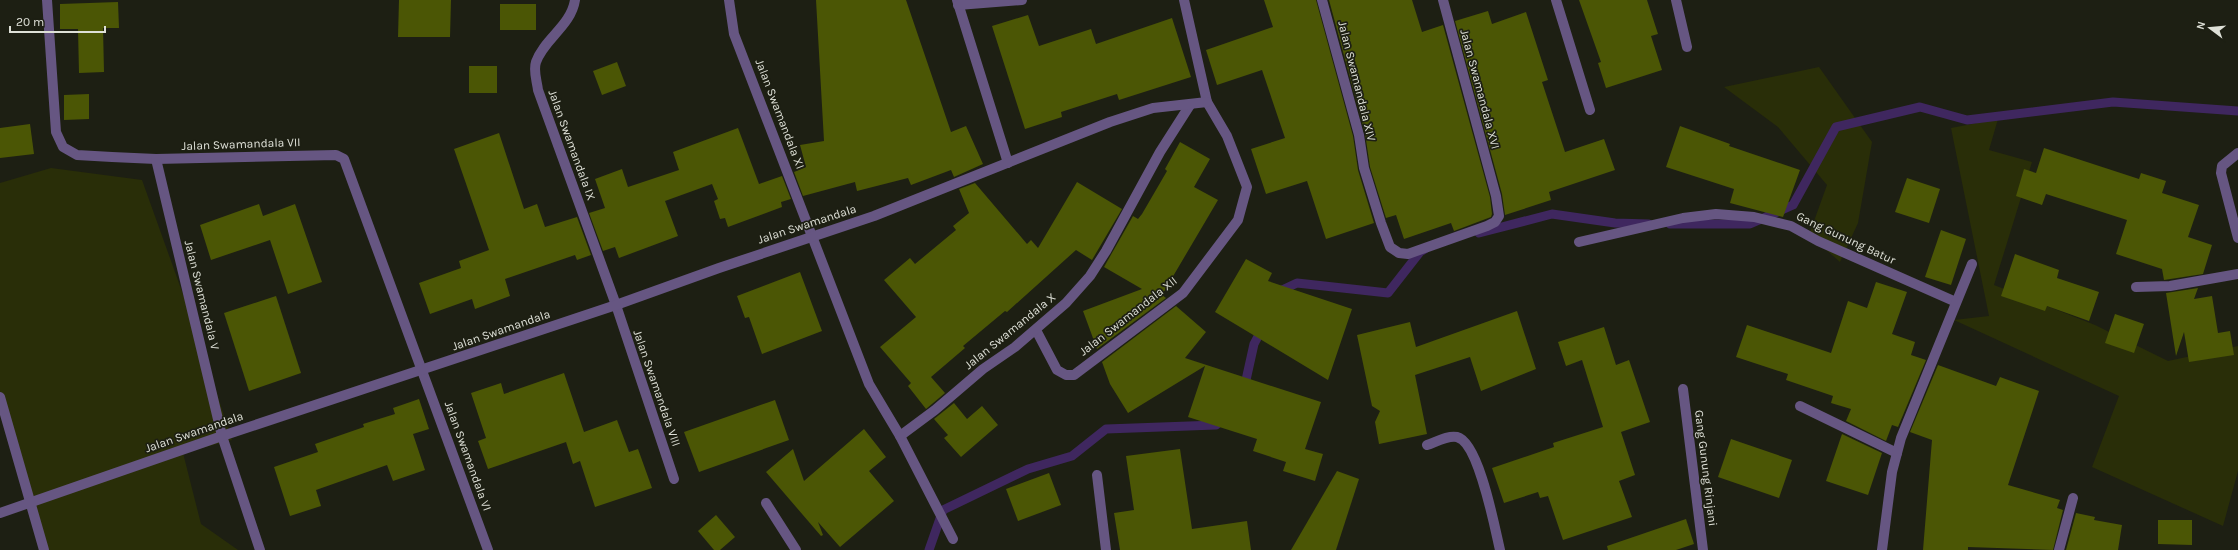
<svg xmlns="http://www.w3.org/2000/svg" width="2238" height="550" viewBox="0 0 2238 550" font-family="Karla,sans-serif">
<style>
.green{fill:#292e08}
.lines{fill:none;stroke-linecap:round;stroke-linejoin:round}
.stream{stroke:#3f275f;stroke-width:9}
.building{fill:#4b5605}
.street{stroke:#665682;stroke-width:10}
.labels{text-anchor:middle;stroke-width:3.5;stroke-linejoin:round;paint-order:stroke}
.street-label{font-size:12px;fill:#dee0d7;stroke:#1d1f13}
</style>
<rect width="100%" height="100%" fill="#1d1f13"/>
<g class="green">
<path d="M1819,67L1872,142L1858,223L1840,262L1809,235L1827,185L1778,127L1724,87Z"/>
<path d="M1998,119L1989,150L2032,162L1994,285L2095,325L2168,361L2238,346V471L2223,526L2092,467L2119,396L1954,320L1989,316L1951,128Z"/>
<path d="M51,168L142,180L199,339L232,440L183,453L201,524L238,550H47L0,408V183Z"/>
</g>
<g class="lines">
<g class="stream">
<path d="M1670,224H1750L1793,205L1836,127L1920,107L1967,120L2113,102L2238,111"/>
<path d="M1479,233L1552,214L1615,223L1649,224"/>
<path d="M1280,295L1282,290L1297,283L1388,293L1420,252L1425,249"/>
<path d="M1244,389L1254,344L1263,327"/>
<path d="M929,550L943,510L1028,469L1072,456L1106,429L1216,425L1223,419"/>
</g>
</g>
<g class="building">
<path d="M399,0H451L450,37H398Z"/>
<path d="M816,0H906L951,132L966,126L983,164L954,177L951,170L911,185L908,178L857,191L855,182L803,196L794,172L806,167L800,145L824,141Z"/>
<path d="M1264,0H1316L1353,136L1358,170L1374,223L1326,239L1307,181L1266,194L1251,149L1285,138L1262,70L1217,85L1206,50L1273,27Z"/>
<path d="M1329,0H1412L1422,32L1443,25L1490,197L1492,214L1491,217L1454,231L1451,223L1404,239L1396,215L1386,218L1370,167L1365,133Z"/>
<path d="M1579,0H1647L1658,34L1651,36L1662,70L1606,88L1598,63L1601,62Z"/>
<path d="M118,2L119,28H103L104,72L79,73L78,29H60V4Z"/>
<rect x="500" y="4" width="36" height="26"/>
<path d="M1488,11L1492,24L1526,12L1548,80L1542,82L1565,152L1604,139L1615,170L1549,192L1551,200L1505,215L1502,194L1455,21Z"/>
<path d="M1028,15L1039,46L1091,29L1096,44L1172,18L1191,77L1119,100L1117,94L1061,112L1062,117L1025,129L992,26Z"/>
<path d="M617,62L626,86L602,95L593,71Z"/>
<rect x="469" y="66" width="28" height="27"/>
<path d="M89,94V119L64,120V95Z"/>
<path d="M30,124L34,154L0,158V128Z"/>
<path d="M1680,126L1730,144L1729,146L1800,170L1783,217L1730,203L1734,189L1666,167Z"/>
<path d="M738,128L759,184L782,176L791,199L781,202L782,207L728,227L725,218L720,219L714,201L718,199L712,184L665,201L678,236L619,258L615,247L603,251L589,213L605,208L595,179L622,169L628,187L679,170L673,152Z"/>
<path d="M499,133L524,209L537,204L545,227L577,217L591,255L577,260L575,255L505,279L510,296L475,309L472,299L430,314L419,283L461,268L459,261L489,250L454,149Z"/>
<path d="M1180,142L1210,159L1194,187L1218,200L1162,295L1166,298L1097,349L1083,311L1142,289L1104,267L1133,216L1138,219L1142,214L1167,171L1165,169Z"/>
<path d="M2044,148L2139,179L2141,173L2166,181L2162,193L2199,205L2188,237L2212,245L2203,274L2164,280L2162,269L2116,254L2127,220L2046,194L2042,205L2016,196L2024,169L2036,173Z"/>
<path d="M1907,178L1940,189L1929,223L1895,212Z"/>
<path d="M1077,182L1122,209L1092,260L1076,250L1007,312L1005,311L963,346L965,348L931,377L945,393L926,409L908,386L911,383L880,347L916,317L884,280L910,258L915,264L956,230L953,226L969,213L959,189L975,183L1027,244L1031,240L1038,248Z"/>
<path d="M259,204L263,216L295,204L322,282L288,294L270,240L211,260L200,225Z"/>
<path d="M1941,230L1966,239L1951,285L1925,277Z"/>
<path d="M2015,254L2059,270L2057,278L2099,292L2089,321L2047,306L2045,311L2001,296Z"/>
<path d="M1246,259L1272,273L1268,281L1352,309L1328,380L1215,312Z"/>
<path d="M800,272L822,331L762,354L749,317L745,318L737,296Z"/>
<path d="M1876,282L1907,292L1892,334L1915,342L1911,355L1926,360L1898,427L1892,425L1886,441L1846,421L1851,409L1831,403L1833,396L1786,380L1788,374L1736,357L1747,325L1831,353L1848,301L1867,308Z"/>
<path d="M2198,288L2194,299L2212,296L2218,333L2230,331L2234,355L2189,362L2184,332L2176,356L2166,293Z"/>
<path d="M276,296L301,373L249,391L224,313Z"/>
<path d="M1176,306L1206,332L1185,358L1321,402L1305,449L1323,454L1315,481L1283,471L1286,462L1253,451L1257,439L1188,417L1205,366L1128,413L1110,384L1102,362Z"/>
<path d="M1517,311L1536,369L1481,391L1470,357L1415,375L1427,434L1379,444L1375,422L1380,411L1372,406L1357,335L1410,322L1416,347Z"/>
<path d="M2115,314L2144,324L2134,353L2105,343Z"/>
<path d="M1604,327L1616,365L1629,360L1650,422L1621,432L1635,475L1619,481L1632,517L1563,540L1548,496L1540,498L1538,492L1504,503L1492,468L1554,447L1553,443L1603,427L1582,360L1566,366L1558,342Z"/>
<path d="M1938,365L1996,386L2000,377L2039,391L2008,485L2060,500L2057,508L2063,510L2053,550L1968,547V550H1923L1932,440L1910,432Z"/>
<path d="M564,373L584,432L617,420L629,452L638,449L652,488L595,507L580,461L573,464L566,442L488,469L478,441L486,438L471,393L501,383L504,394Z"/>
<path d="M419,399L429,429L413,434L425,470L393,481L387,465L316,490L321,506L290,516L274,467L318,452L315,444L364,427L363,424L395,414L393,408Z"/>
<path d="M775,400L789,440L699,472L684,432Z"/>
<path d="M954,403L967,419L982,406L998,425L961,457L944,438L948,435L934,419Z"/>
<path d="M864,429L886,457L869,471L894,501L840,547L818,522L823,535L821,536L766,472L793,449L804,481Z"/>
<path d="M1842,434L1882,453L1868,495L1826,481Z"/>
<path d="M1731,439L1792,460L1779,498L1718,477Z"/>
<path d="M1180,449L1192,529L1247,521L1251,550H1120L1114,513L1134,510L1126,456Z"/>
<path d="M1337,471L1359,479L1336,550H1291Z"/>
<path d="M1049,473L1061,505L1018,521L1006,489Z"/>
<path d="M2076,513L2095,517L2094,520L2122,525L2118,550H2066Z"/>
<path d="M716,515L735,537L720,550H714L698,531Z"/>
<path d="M1686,519L1694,544L1676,550H1608L1607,546Z"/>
<path d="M2158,520H2192V545L2158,544Z"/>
</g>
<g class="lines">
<g class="street">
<path d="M47,0L56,132L63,147L77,155L112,157L156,159L336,155L344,159L488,550"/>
<path d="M575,0C571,26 544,39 536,62C533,71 537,81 538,90L616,305L674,479"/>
<path d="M729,0L734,34L869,384L900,436L953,539"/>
<path d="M957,0L1008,163"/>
<path d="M1322,0L1359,135L1364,168L1381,223L1390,247L1399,253L1408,254L1487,226L1495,222L1499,216L1496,196L1443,0"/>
<path d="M1556,0L1590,110"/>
<path d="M1676,0L1687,47"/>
<path d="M958,5L1022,0"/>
<path d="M2238,153L2222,166L2221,173L2238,238"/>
<path d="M156,159L222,436L260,550"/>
<path d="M1579,242L1683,218L1716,214L1754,217L1791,226L1818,241L1956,302"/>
<path d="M2136,287L2170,286L2238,274"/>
<path d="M1036,330L1057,370L1066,375H1074L1183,293L1238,220L1247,187L1227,136L1207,102L1184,0"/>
<path d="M1683,389L1703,550"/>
<path d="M0,397L44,550"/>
<path d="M1800,406L1897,453"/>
<path d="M900,436L935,410L983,369L1015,347L1066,303L1090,276L1106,251L1160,152L1190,105"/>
<path d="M1427,445C1436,442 1448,435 1457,437C1479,442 1495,529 1500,550"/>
<path d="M1097,475L1106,550"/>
<path d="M766,503L796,550"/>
<path d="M0,513L222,436L616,305L719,268L874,216L1110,122L1153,108L1207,102"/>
<path d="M1882,550L1892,472L1901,438L1972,264"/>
<path d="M2059,550L2073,498"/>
</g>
</g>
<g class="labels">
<g class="street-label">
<text transform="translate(1357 81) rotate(76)" y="4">Jalan Swamandala XIV</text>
<text transform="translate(1480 89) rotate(75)" y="4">Jalan Swamandala XVI</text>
<text transform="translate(780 114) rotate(69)" y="4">Jalan Swamandala XI</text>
<text transform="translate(241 144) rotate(-2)" y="4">Jalan Swamandala VII</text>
<text transform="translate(572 145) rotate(70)" y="4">Jalan Swamandala IX</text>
<text transform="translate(807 224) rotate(-18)" y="4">Jalan Swamandala</text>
<text transform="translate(1846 238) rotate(25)" y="4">Gang Gunung Batur</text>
<text transform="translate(202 295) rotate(76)" y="4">Jalan Swamandala V</text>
<text transform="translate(1128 316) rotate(-38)" y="4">Jalan Swamandala XII</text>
<text transform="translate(501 330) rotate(-19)" y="4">Jalan Swamandala</text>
<text transform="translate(1010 331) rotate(-39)" y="4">Jalan Swamandala X</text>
<text transform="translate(657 388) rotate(71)" y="4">Jalan Swamandala VIII</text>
<text transform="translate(194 432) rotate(-19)" y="4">Jalan Swamandala</text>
<text transform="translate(468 456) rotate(70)" y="4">Jalan Swamandala VI</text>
<text transform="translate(1706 468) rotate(83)" y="4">Gang Gunung Rinjani</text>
</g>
</g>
<g transform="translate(2210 28) rotate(286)" stroke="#1d1f13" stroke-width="3" paint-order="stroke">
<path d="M0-3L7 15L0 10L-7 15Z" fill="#dee0d7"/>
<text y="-6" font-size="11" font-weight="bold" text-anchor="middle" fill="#dee0d7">N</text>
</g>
<path d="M10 26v6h95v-6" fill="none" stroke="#dee0d7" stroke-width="2"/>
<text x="16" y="26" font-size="12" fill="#dee0d7" stroke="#1d1f13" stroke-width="3" paint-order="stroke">20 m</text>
</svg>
